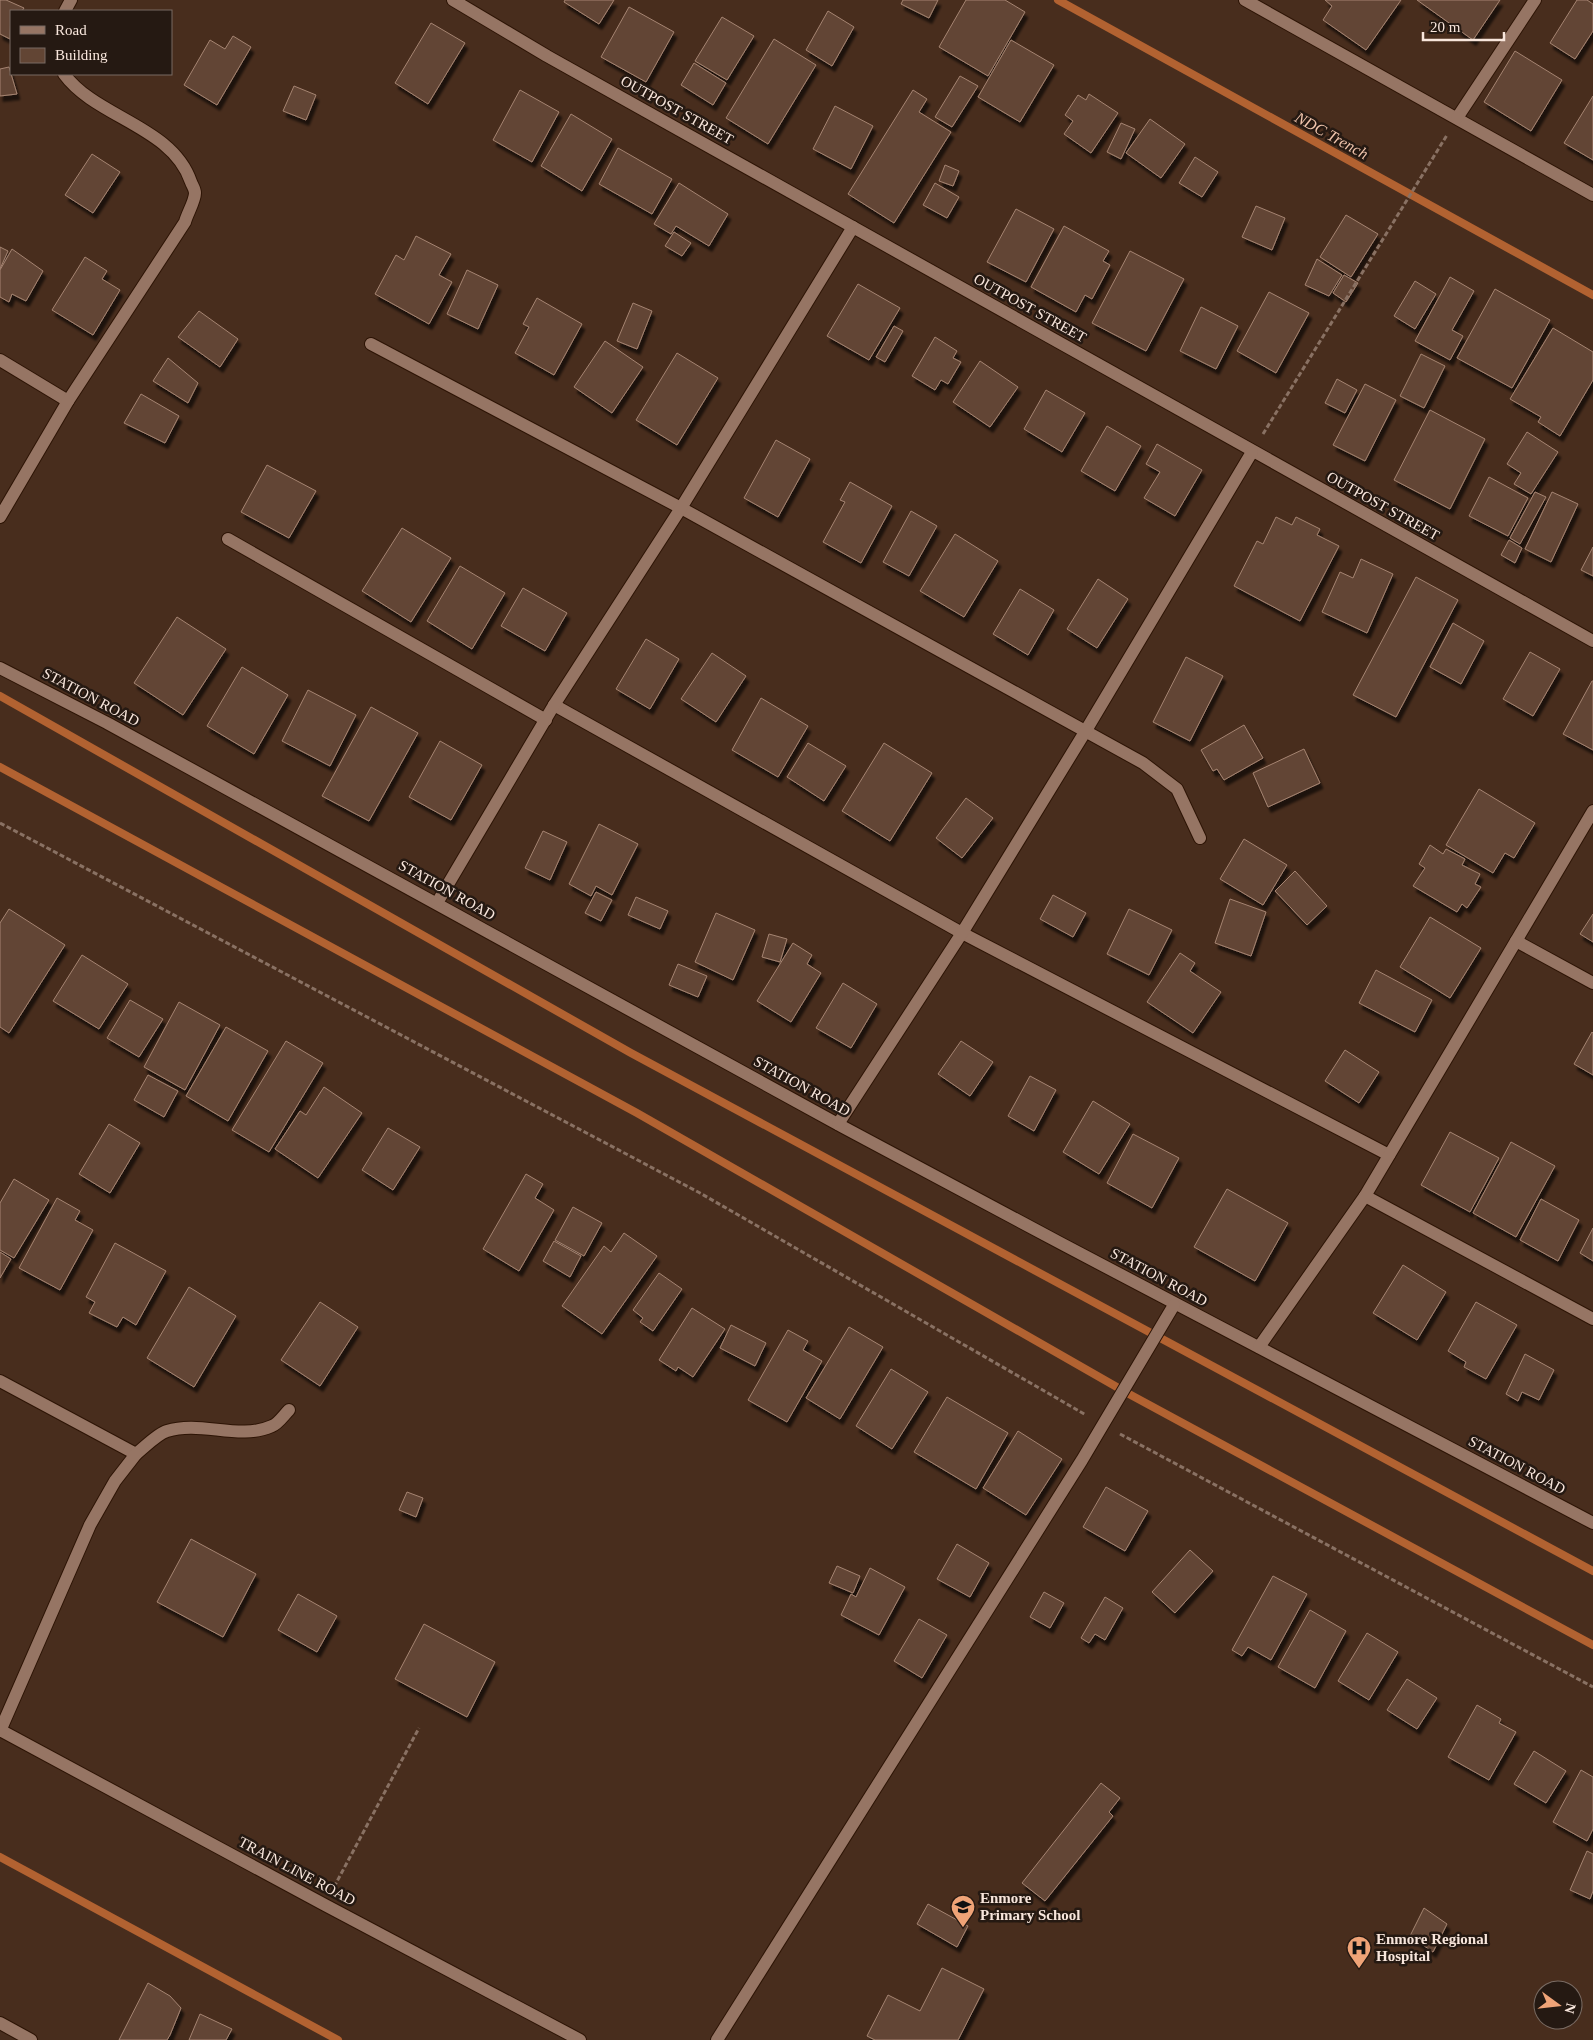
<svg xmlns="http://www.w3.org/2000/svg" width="1593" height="2040" viewBox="0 0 1593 2040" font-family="'Times New Roman',serif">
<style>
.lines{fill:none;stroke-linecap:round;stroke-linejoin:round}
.stream{stroke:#b26231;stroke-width:8}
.building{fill:#624534;stroke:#a58472;filter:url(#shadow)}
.minor-casing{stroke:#2d1405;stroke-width:14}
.path{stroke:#897163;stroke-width:3;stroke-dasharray:5 2.5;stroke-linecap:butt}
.minor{stroke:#967564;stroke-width:12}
.labels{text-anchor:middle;stroke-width:5;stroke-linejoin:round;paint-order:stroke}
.street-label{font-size:15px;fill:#f8e6dc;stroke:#251912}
.poi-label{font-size:15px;font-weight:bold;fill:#f8e6dc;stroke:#251912;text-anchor:start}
.water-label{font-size:16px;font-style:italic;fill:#f0c4ac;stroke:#251912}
</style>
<defs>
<filter id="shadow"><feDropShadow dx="3" dy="5.5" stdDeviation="1" flood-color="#0009"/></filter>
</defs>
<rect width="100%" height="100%" fill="#482d1d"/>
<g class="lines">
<g class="stream">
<path d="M1058,0L1593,295"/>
<path d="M0,696L631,1053L1593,1571"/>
<path d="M0,767L637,1113L1129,1394L1593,1645"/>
<path d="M0,1857L338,2040"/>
</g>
</g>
<g class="building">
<path d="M0,0H6L24,8L22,11H11L10,39L0,34Z"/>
<path d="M565,0H614L599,24L564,2Z"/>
<path d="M903,0H938L929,18L901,4Z"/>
<path d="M966,0H1005L1025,12L988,76L939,47Z"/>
<path d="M1325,0H1401L1366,50L1323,20L1332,6Z"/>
<path d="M1417,0H1500L1473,40Z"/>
<path d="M1577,0H1587L1593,4V31L1575,59L1550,43Z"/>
<path d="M629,7L674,32L646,82L601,57Z"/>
<path d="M828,11L854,27L832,66L806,50Z"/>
<path d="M722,17L754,36L727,80L695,61Z"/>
<path d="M431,23L465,43L428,104L395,83Z"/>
<path d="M233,36L251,47L217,105L184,85L210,40L225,49Z"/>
<path d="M774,39L816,65L768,144L726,118Z"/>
<path d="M1011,40L1054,65L1020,122L978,97Z"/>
<path d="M1515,51L1562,80L1531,131L1484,102Z"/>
<path d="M694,63L726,83L713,105L681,85Z"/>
<path d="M9,67L17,94L0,96V69Z"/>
<path d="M960,76L978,86L952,127L935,117Z"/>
<path d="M294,86L316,95L306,120L283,111Z"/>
<path d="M520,90L559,112L532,162L493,140Z"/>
<path d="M913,90L927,99L919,112L951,132L894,223L848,194Z"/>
<path d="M1089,94L1118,113L1091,153L1064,134L1073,121L1065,115L1078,95L1086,100Z"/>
<path d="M1593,96V160L1564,143Z"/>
<path d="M835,106L873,126L851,169L813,149Z"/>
<path d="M571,114L612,139L582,191L541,166Z"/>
<path d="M1150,119L1185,144L1161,178L1126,153Z"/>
<path d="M1121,123L1135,129L1121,159L1107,152Z"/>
<path d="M618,148L672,179L652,214L599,184Z"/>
<path d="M92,154L120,172L93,213L65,195Z"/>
<path d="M1195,157L1218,172L1202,197L1179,183Z"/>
<path d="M945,165L959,171L953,186L939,181Z"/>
<path d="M679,183L728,214L709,246L676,226L671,234L654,224Z"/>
<path d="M935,183L959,197L947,218L923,205Z"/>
<path d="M1256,206L1285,218L1272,250L1242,237Z"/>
<path d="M1016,209L1054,229L1026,282L987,262Z"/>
<path d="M1346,215L1378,234L1351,277L1320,257Z"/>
<path d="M1064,226L1109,251L1103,261L1110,265L1092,299L1085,295L1076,312L1031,287Z"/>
<path d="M674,232L691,243L682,256L665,246Z"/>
<path d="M416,236L451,254L439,275L452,282L429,324L375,294L396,255L404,260Z"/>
<path d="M0,247L8,251L0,269Z"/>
<path d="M12,249L43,271L26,301L12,294L9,302L0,297V270Z"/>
<path d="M1130,251L1184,279L1146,351L1092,323Z"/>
<path d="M85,257L107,271L102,279L120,290L93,335L52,310Z"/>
<path d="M1317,259L1342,275L1329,296L1305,285Z"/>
<path d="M467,270L498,285L478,329L447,314Z"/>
<path d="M1344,275L1358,283L1346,302L1333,293Z"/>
<path d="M1450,277L1474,291L1452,330L1463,336L1450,360L1415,341Z"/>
<path d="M1415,281L1436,294L1415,329L1394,316Z"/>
<path d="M858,284L900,308L869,360L827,336Z"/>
<path d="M1495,289L1550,320L1512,388L1457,358Z"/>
<path d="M1269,292L1309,313L1276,373L1237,351Z"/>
<path d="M537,298L582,324L554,375L515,353L529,327L523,324Z"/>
<path d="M633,303L652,311L637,349L617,341Z"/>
<path d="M1201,307L1238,326L1216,369L1180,351Z"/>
<path d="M199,311L238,339L220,367L178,337Z"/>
<path d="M894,326L903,331L885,362L876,357Z"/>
<path d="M1553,328L1593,352V380L1560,436L1538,422L1541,417L1510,399Z"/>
<path d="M935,337L957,351L953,358L961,362L948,384L941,380L935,390L912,376Z"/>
<path d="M605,341L643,367L612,413L574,387Z"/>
<path d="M677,353L718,378L677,445L636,420Z"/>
<path d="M1421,354L1445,366L1424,408L1400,396Z"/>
<path d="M168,358L198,383L188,403L153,381Z"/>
<path d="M980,361L1018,387L990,427L953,402Z"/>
<path d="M1337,379L1357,390L1345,413L1325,403Z"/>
<path d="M1365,384L1396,400L1365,461L1333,445Z"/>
<path d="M1046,390L1085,413L1062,452L1024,429Z"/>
<path d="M141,394L179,416L165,443L124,423Z"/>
<path d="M1430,410L1485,439L1450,509L1394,480Z"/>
<path d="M1107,426L1141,446L1115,491L1081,471Z"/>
<path d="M1527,432L1558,452L1531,494L1514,484L1521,473L1507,464Z"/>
<path d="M776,440L810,459L778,517L744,498Z"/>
<path d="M1157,444L1202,470L1175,516L1144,498L1160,472L1146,464Z"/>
<path d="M267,465L316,491L289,538L241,512Z"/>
<path d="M1489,477L1528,498L1508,536L1469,516Z"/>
<path d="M850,482L892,506L861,563L823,542L845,502L840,500Z"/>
<path d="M1535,492L1546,497L1520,544L1510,538Z"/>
<path d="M1552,492L1578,504L1551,562L1525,549Z"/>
<path d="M911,511L937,526L909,576L883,562Z"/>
<path d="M1276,517L1292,525L1296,517L1320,529L1317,535L1339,546L1300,621L1234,586L1257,541L1263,544Z"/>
<path d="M402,528L451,558L411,622L362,591Z"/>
<path d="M955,534L998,561L964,617L920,591Z"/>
<path d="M1509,540L1522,548L1515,563L1501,555Z"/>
<path d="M1593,547V576L1581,570Z"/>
<path d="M1361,559L1393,574L1367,633L1322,612L1340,572L1353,578Z"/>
<path d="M460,566L505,593L472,649L427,621Z"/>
<path d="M1416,577L1458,600L1396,717L1353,695Z"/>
<path d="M1098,579L1128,599L1097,648L1067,629Z"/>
<path d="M523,588L567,613L545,651L501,626Z"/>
<path d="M1020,589L1054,610L1028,655L993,634Z"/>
<path d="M177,617L226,649L183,715L134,683Z"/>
<path d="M1453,623L1484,641L1461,684L1430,667Z"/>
<path d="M646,639L679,659L650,709L616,689Z"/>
<path d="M1530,652L1560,669L1533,716L1503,699Z"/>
<path d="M712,653L746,676L716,722L681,699Z"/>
<path d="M1186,657L1223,676L1190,741L1153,722Z"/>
<path d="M242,667L288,695L254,754L207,726Z"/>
<path d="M1592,681H1593V750L1563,734Z"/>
<path d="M308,690L356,715L330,766L282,741Z"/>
<path d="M761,698L808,726L778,777L732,750Z"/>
<path d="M371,707L418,733L369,821L322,796Z"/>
<path d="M1244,725L1263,758L1224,780L1217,769L1213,771L1201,750Z"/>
<path d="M440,741L482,765L451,820L409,797Z"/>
<path d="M808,743L846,766L824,801L787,777Z"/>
<path d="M884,743L932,773L890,841L842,811Z"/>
<path d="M1304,749L1320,783L1268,807L1253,773Z"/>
<path d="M1479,789L1535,823L1514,858L1505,853L1493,873L1446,845Z"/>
<path d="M966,798L993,818L962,858L936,838Z"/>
<path d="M599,824L638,844L612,895L596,886L591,896L569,884Z"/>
<path d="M543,831L567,842L550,880L525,868Z"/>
<path d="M1244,839L1287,865L1263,905L1220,879Z"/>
<path d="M1430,845L1443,854L1446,849L1465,859L1462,865L1480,874L1475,884L1481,887L1467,908L1462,904L1457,912L1413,886L1425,868L1419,864Z"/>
<path d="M1295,871L1327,906L1307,925L1275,891Z"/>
<path d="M596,892L612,900L601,921L585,913Z"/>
<path d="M1053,895L1086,913L1073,937L1040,919Z"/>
<path d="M636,897L668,911L660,929L628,915Z"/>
<path d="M1230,899L1266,912L1251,956L1215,943Z"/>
<path d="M9,909L65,945L9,1033L0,1027V923Z"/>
<path d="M1129,909L1172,930L1149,975L1107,954Z"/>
<path d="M716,913L755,930L733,980L695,962Z"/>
<path d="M1593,914V942L1580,934Z"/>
<path d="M1430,917L1481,948L1450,998L1400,967Z"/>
<path d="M769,934L787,939L780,962L762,957Z"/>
<path d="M793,943L812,955L807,964L821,973L791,1022L757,1001Z"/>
<path d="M1180,953L1195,963L1190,971L1221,992L1193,1033L1147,1002Z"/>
<path d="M82,955L128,984L99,1029L53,1001Z"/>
<path d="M678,964L707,976L698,997L669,985Z"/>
<path d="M1376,970L1432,1000L1415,1032L1359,1003Z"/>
<path d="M843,983L877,1004L851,1048L816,1028Z"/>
<path d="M130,1000L163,1019L139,1057L107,1038Z"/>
<path d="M179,1002L220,1025L185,1090L144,1067Z"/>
<path d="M226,1027L268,1051L228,1121L186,1096Z"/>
<path d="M1592,1032L1593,1033V1075L1574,1064Z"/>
<path d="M286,1041L323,1063L269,1152L232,1130Z"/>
<path d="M961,1041L993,1062L970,1096L938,1074Z"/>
<path d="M1345,1050L1379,1072L1359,1103L1325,1081Z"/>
<path d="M148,1075L178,1091L164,1117L134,1100Z"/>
<path d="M1030,1076L1056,1090L1034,1131L1008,1116Z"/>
<path d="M324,1087L362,1113L318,1178L275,1149L300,1111L306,1115Z"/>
<path d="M1093,1101L1130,1124L1099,1174L1063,1152Z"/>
<path d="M109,1124L140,1143L110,1193L79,1174Z"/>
<path d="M388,1128L420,1147L393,1190L362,1170Z"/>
<path d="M1450,1132L1499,1158L1470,1212L1421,1185Z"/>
<path d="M1133,1134L1179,1158L1152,1208L1107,1183Z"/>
<path d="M1511,1142L1555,1166L1516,1237L1473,1213Z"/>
<path d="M526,1174L543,1184L535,1198L554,1210L519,1271L483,1249Z"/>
<path d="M14,1179L49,1200L14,1258L0,1250V1203Z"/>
<path d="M1227,1189L1288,1223L1255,1281L1194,1247Z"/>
<path d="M57,1198L80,1211L75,1220L93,1230L60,1290L19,1268Z"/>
<path d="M1541,1199L1579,1220L1558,1261L1520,1240Z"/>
<path d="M573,1207L602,1223L584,1256L555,1240Z"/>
<path d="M1593,1228V1261L1580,1253Z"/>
<path d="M624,1233L657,1256L602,1334L562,1306L604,1246L611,1252Z"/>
<path d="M554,1241L581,1256L570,1277L543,1261Z"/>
<path d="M115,1243L166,1271L136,1325L123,1317L117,1327L89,1313L95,1302L86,1297Z"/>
<path d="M0,1252L11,1259L0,1278Z"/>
<path d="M1403,1265L1446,1292L1417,1340L1373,1313Z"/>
<path d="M659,1273L682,1289L653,1331L640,1322L643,1318L633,1310Z"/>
<path d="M189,1287L236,1316L194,1387L147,1358Z"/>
<path d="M320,1302L358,1327L320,1386L281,1360Z"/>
<path d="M1476,1302L1517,1325L1486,1379L1464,1367L1466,1362L1448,1351Z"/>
<path d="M692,1308L725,1329L693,1377L678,1367L676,1371L659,1360Z"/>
<path d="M731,1325L766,1343L755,1366L720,1348Z"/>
<path d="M849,1327L883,1347L840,1419L806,1398Z"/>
<path d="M788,1330L808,1341L803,1350L822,1361L787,1422L748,1400Z"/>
<path d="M1525,1354L1554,1370L1539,1400L1522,1392L1518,1401L1506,1394Z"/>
<path d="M891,1369L928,1392L892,1449L856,1426Z"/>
<path d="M947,1397L1008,1433L976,1489L914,1452Z"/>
<path d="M1018,1431L1062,1459L1026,1515L983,1488Z"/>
<path d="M1106,1487L1148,1511L1125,1551L1083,1527Z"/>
<path d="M407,1492L423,1498L416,1517L399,1510Z"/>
<path d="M191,1539L256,1574L223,1637L157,1602Z"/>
<path d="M957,1544L989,1563L970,1597L937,1579Z"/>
<path d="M1190,1550L1213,1571L1175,1613L1152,1592Z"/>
<path d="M837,1566L860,1576L853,1593L829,1583Z"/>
<path d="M870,1568L905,1587L879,1635L841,1615L851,1594L856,1597Z"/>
<path d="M1273,1576L1307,1594L1271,1660L1248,1647L1242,1656L1232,1650Z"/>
<path d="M1044,1592L1064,1603L1050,1628L1030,1617Z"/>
<path d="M298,1594L337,1616L317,1652L278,1630Z"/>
<path d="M1105,1597L1123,1608L1105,1640L1095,1634L1089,1643L1081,1638Z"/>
<path d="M1310,1610L1346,1631L1315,1688L1278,1667Z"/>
<path d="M919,1619L947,1635L922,1678L894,1661Z"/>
<path d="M424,1624L495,1662L467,1717L395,1679Z"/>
<path d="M1367,1633L1398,1652L1369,1700L1338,1681Z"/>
<path d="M1407,1679L1437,1698L1417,1729L1387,1710Z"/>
<path d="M1477,1705L1501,1719L1499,1723L1516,1732L1489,1780L1448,1757Z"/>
<path d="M1534,1751L1566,1771L1546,1803L1514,1784Z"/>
<path d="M1581,1770L1593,1777V1829L1587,1841L1553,1822Z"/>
<path d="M1101,1783L1120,1798L1109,1812L1113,1816L1045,1901L1022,1883Z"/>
<path d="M1587,1851L1593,1854V1891L1590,1899L1570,1890Z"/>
<path d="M928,1904L968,1926L957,1947L917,1924Z"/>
<path d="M1424,1908L1447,1924L1433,1952L1410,1936Z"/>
<path d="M942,1968L984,1989L958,2040H875L867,2036L888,1995L920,2011Z"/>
<path d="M148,1983L170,1996L181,2008L170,2035L167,2040H119Z"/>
<path d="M200,2014L232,2029L226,2040H189Z"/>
</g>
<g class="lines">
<defs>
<g id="minor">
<path d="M453,0L547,56L1593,641"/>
<path d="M1245,0L1593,195"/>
<path d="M65,11L71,0"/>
<path d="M1457,118L1535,0"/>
<path d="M371,344L681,508L1143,763L1177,789L1200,838"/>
<path d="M0,360L68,401"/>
<path d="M0,517L68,401L185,222C187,214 195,201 195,193C195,189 192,185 191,182C172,126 96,118 64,74"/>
<path d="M228,539L546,720"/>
<path d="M0,668L107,723C353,857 597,994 843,1127C1092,1261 1343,1392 1593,1523"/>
<path d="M554,705L962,933L1389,1155"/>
<path d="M437,903L554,705L681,508L853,227"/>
<path d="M1516,941L1593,983"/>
<path d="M838,1124L962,933L1085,732L1252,452"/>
<path d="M1365,1196L1593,1319"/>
<path d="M1259,1347L1365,1196L1593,811"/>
<path d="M0,1381L136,1454C145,1447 157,1434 167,1431C201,1420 239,1441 272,1426C278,1424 284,1415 289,1410"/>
<path d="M0,1730L325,1905L580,2040"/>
<path d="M0,1731L90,1525L115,1481L136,1454"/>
<path d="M0,2023L31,2040"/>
<path d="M717,2040L1082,1460L1174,1305"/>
</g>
</defs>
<use href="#minor" class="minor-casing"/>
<g class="path">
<path d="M1263,434L1447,135"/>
<path d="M0,823L700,1193L1086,1415"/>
<path d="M1120,1434L1593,1687"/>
<path d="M334,1887L419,1728"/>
</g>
<use href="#minor" class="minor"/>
</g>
<defs>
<symbol id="school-pin" viewBox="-11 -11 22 30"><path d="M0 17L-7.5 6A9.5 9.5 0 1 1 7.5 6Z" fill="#efa377" stroke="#251912"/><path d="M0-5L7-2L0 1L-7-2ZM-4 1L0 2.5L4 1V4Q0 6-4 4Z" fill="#111"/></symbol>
<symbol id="hospital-pin" viewBox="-11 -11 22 30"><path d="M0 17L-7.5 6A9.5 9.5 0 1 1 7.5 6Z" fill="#efa377" stroke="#251912"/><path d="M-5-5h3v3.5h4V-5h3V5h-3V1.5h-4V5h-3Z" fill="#111"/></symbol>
</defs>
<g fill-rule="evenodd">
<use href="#school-pin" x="949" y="1893" width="28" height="38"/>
<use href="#hospital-pin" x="1345" y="1934" width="28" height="38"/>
</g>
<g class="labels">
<g class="street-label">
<text transform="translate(677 110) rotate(29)" y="5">OUTPOST STREET</text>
<text transform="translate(1030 308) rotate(29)" y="5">OUTPOST STREET</text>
<text transform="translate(1383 506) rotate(29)" y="5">OUTPOST STREET</text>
<text transform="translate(91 697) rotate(28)" y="5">STATION ROAD</text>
<text transform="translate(447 890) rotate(29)" y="5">STATION ROAD</text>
<text transform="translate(802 1086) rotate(29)" y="5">STATION ROAD</text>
<text transform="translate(1159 1277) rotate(28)" y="5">STATION ROAD</text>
<text transform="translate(1517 1465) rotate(28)" y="5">STATION ROAD</text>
<text transform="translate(297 1871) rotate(28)" y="5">TRAIN LINE ROAD</text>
</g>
<g class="poi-label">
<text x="980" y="1903">Enmore<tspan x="980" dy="17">Primary School</tspan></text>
<text x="1376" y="1944">Enmore Regional<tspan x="1376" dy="17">Hospital</tspan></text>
</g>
<g class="water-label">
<text transform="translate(1332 135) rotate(29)" y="6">NDC Trench</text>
</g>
</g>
<rect x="10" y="10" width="162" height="65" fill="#251912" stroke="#796b63"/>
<rect x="20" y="26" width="25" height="8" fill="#967564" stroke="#796b63"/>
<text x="55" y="35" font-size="15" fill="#f8e6dc">Road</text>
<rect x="20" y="48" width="25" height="15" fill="#624534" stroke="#796b63"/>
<text x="55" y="60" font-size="15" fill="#f8e6dc">Building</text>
<g transform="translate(1558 2005) rotate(105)"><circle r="24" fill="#251912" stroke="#796b63"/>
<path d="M0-4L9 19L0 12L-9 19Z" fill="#efa377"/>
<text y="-8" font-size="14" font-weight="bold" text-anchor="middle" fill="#f8e6dc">N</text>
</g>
<path d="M1423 32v8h81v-8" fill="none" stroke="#f8e6dc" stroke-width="2.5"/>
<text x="1430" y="32" font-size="15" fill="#f8e6dc" stroke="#251912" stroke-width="4" paint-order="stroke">20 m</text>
</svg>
